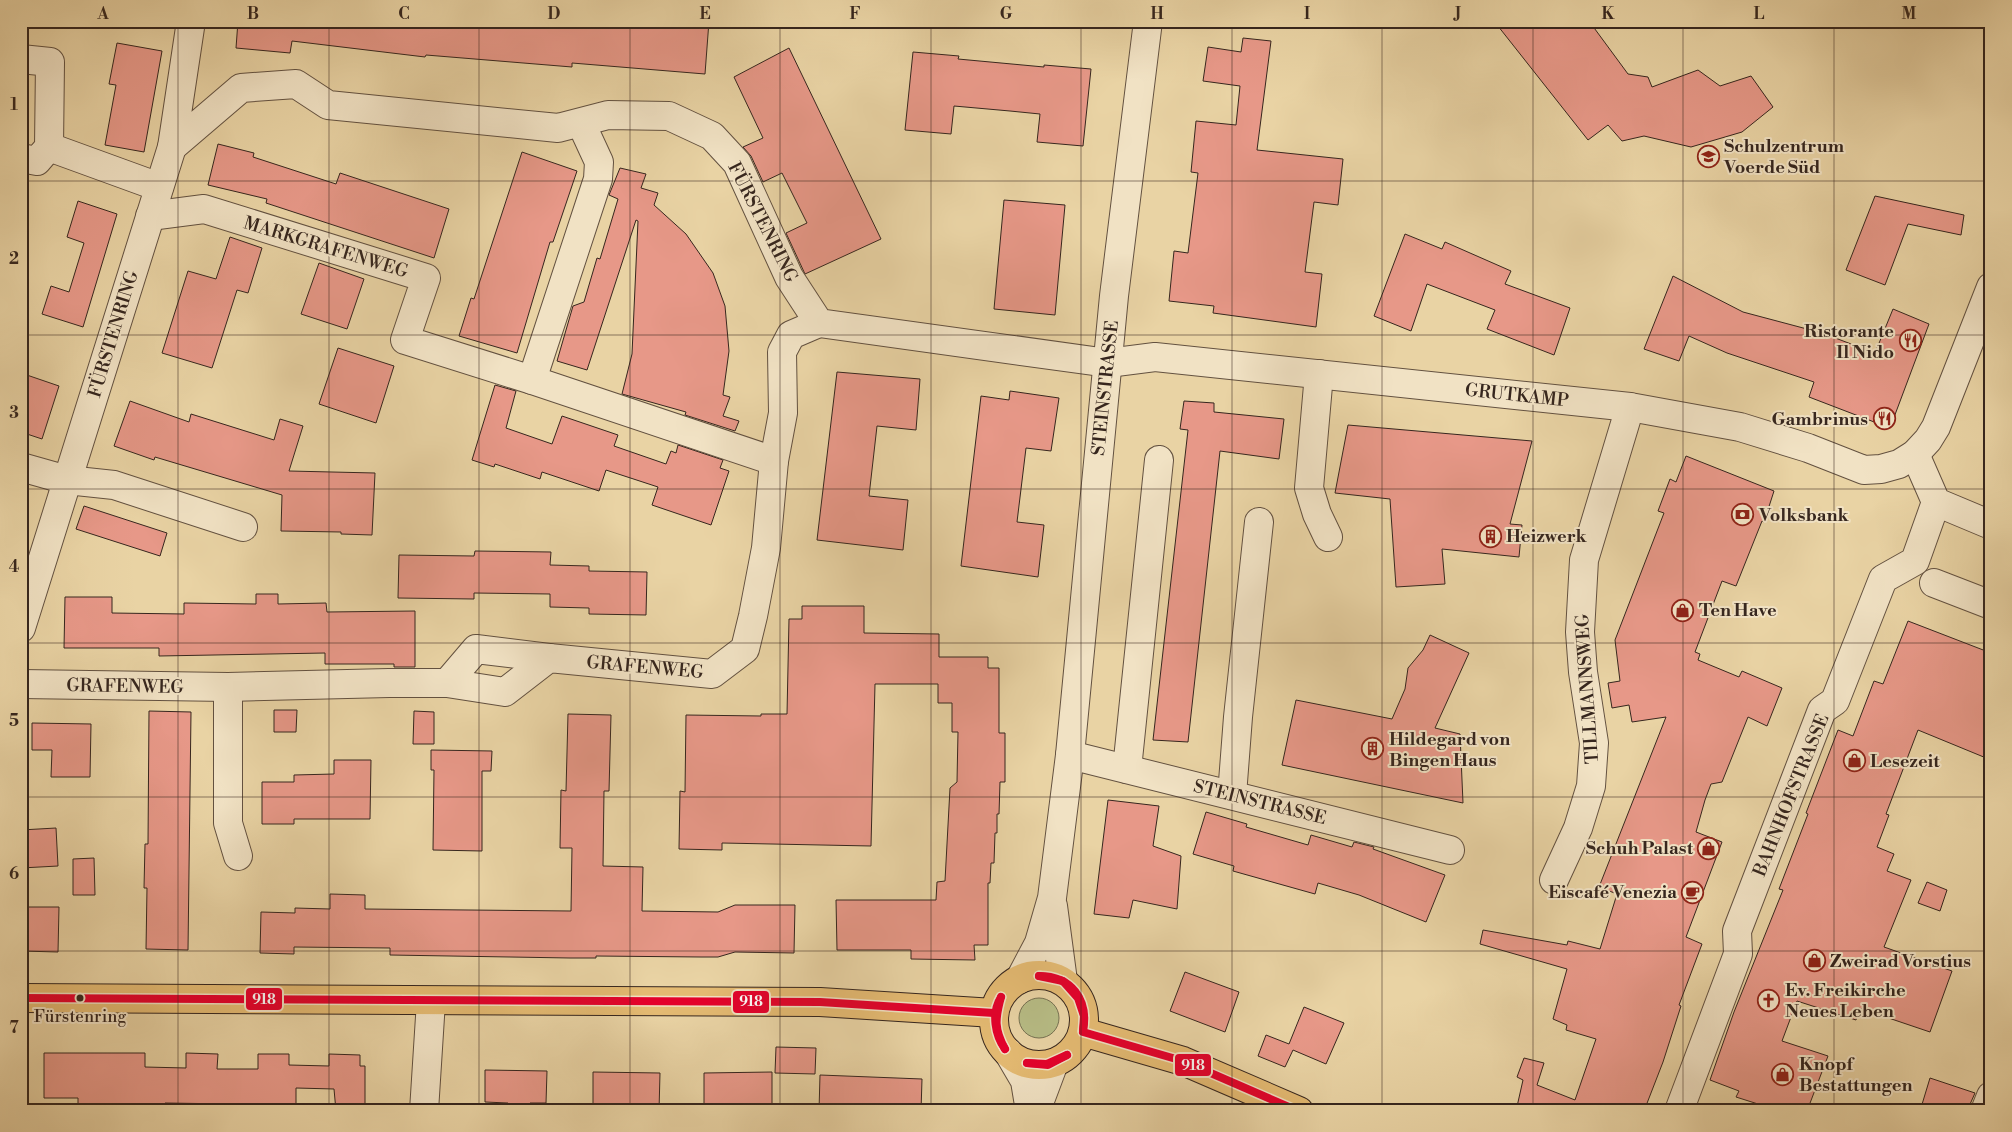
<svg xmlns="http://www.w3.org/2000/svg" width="2012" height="1132" viewBox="0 0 2012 1132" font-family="'Libre Bodoni',serif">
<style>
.green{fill:#b7bc85;stroke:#767152}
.building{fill:#e79888;stroke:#36261e}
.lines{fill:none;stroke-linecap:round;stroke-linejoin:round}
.minor-casing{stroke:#635140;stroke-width:30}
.major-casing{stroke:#36261e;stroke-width:30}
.minor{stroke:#f1e2c4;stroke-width:28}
.major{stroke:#e4ba72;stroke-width:28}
.bus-1-casing{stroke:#f1e2c4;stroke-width:11}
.bus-1{stroke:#e4002b;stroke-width:8}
.grid{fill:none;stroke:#36261e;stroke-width:1;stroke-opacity:0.55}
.bus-dot{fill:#36261e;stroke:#f1e2c4;stroke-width:2}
.labels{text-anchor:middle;stroke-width:4;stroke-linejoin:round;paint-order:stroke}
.bus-label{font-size:17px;fill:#36261e;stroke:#f1e2c4}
.poi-label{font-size:18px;font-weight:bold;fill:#36261e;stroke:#f1e2c4;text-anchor:start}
.street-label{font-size:18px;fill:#36261e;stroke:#f1e2c4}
.line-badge{stroke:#f1e2c4;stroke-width:2}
.badge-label{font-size:14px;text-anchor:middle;font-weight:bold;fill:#fff}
.neatline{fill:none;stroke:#36261e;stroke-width:2}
.grid-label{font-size:16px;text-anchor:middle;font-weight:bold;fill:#36261e}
</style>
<rect width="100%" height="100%" fill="#e9d3a4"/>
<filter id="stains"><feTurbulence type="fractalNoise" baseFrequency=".004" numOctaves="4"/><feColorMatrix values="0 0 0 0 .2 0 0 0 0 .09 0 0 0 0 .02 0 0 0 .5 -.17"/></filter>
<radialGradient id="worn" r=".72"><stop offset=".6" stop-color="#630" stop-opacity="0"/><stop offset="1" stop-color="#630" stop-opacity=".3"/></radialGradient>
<circle class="green" cx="1039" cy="1018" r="20"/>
<g class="building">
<path d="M238,21H709L705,74L572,63V67L426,55L425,57L292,41L290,53L236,48Z"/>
<path d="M1494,21H1589L1628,74L1648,77L1652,87L1698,70L1720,86L1751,76L1773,107L1742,132L1691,147L1644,136L1622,141L1608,125L1588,140Z"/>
<path d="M1243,38L1271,41L1257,150L1343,159L1338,205L1314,202L1305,272L1322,274L1316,327L1213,313L1214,306L1169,301L1174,251L1188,253L1198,173L1191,172L1196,121L1236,125L1240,86L1203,81L1208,47L1241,52Z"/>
<path d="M117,43L162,51L144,152L105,145L116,85L109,84Z"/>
<path d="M789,48L881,239L805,274L786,233L807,223L782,173L763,182L751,156L743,147L763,138L734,77Z"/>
<path d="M913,52L959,56L958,59L1044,67V65L1091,69L1083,146L1037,142L1040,114L1010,111L954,106L951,134L905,130Z"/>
<path d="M218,144L254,153L253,157L336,184L340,173L449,209L434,258L266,203L267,199L208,185Z"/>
<path d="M522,152L577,171L553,242H550L517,353L459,336L471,298L474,299Z"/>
<path d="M620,168L646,174L641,188L658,193L654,205L686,234L713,273L725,306L729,351L723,395L730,397L723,416L739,421L735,431L685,415L686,412L622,394L632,354L638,221L636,220L587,370L557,361L573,306L584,302L597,258L600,259L618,199L609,195Z"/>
<path d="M1875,196L1964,215L1961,235L1908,224L1885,285L1846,270Z"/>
<path d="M1004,200L1065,205L1055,315L994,309Z"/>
<path d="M78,201L117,214L83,327L42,314L51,286L69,292L84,243L67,237Z"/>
<path d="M1405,234L1442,249L1445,242L1511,271L1505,284L1570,308L1554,355L1487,329L1495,310L1427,284L1411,331L1374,316Z"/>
<path d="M230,237L262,248L248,293L237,290L212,368L162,353L188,271L216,279Z"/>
<path d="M319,263L364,279L347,329L301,314Z"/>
<path d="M1673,276L1743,312L1822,333L1875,353L1893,309L1929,324L1893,420L1882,425L1809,397L1814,382L1727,353L1689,336L1679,361L1644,349Z"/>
<path d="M338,348L394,366L376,423L319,404Z"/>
<path d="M837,372L920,379L916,430L877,426L869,496L908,500L903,550L817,540Z"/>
<path d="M21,373L59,386L42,439L21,432Z"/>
<path d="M495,385L516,391L506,428L552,444L562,416L618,435L614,446L666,464L671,451L676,453L678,445L723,460L720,468L729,471L711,525L652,505L658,487L606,470L599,491L542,472L540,479L495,464L494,467L472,460Z"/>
<path d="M1010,391L1059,398L1051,451L1026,448L1017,522L1044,525L1038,577L961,566L981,396L1009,400Z"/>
<path d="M130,401L189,422L191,414L274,440L280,419L303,426L289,471L375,473L372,535L341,534V532L281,531L282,495L155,457L154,460L114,446Z"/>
<path d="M1184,401L1214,403V412L1284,419L1279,459L1220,451L1188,742L1153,740L1188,430L1180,429Z"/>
<path d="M1348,425L1532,441L1510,524L1522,525L1519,557L1442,549L1445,584L1396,587L1390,499L1335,493Z"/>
<path d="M1686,456L1774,491L1764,522L1762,521L1736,586L1722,581L1695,652L1700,654L1698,660L1739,677L1742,671L1782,688L1767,726L1748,717L1722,782L1711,784L1705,800L1696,832L1722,842L1686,937L1702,944L1679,1005L1681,1006L1663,1062L1644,1111H1516L1523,1080L1517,1077L1524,1058L1544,1063L1537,1085L1575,1100L1596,1039L1566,1030L1567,1025L1553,1019L1567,969L1480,944L1483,930L1567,945L1568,941L1600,949L1617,894L1599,887L1666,717L1632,722L1629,705L1612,708L1608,683L1620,681L1615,640L1664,513L1658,511L1670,479L1676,482Z"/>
<path d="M84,506L167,533L160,556L76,529Z"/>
<path d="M475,551L551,552L550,565L589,566V571L647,572L646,615L589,614V608L550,607V594L474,593V599L398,598L399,555L474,556Z"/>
<path d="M256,594H278V604L326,603L327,612L415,611V667H394V664H325V653L159,656V648H64L65,597H112V613L184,614V603L256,604Z"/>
<path d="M802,606H864V633L939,634V657H988V668H999V733H1005V782H1000L999,814H997V833H995L994,863H991L990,883H988V945H974L975,960L911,959V950H837L836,900H936L937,882L945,881L950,788L957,782L958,732H952V703H938V684H875L871,846L722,843V850L679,849L680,791L685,792L686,715L761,716V714H787L789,619H802Z"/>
<path d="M1908,621L1991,653V760L1918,730L1886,814L1889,815L1877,847L1894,854L1887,871L1911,880L1884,947L1952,971L1930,1032L1859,1008L1856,1020L1797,1001L1782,1041L1828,1056L1807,1111H1780L1736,1097L1739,1091L1710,1080L1734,1012L1783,890L1779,889L1808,814L1806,813L1838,730L1853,736L1874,681L1883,684Z"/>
<path d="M1430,635L1469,653L1435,728L1460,734L1463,803L1282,765L1296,700L1392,719L1405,689L1408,668L1423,650Z"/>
<path d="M274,710H297L296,732H274Z"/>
<path d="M149,711L191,712L188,950L146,949L147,888H144L145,844H148Z"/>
<path d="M414,711L434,712V744H413Z"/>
<path d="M568,714L611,715L609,791H604L603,866L643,867L642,911L718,912L735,905H795L794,953L735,952L718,957H701L596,956V958H570L390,955V948L294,947V954L260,953L261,912L295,913V908L330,909V894L365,895V909L571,911L572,848H560L561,790L566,791Z"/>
<path d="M32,723L91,724L90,777H51L52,750H32Z"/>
<path d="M431,750L492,751L491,771H482V851L433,850L434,770H431Z"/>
<path d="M334,760H371L370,819H294V824H262V782H294V775L334,774Z"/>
<path d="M1108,800L1159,806L1153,846L1181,856L1177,909L1133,900L1129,918L1094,914Z"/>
<path d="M1206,812L1247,824L1246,827L1308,845L1311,835L1352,847L1354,842L1374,847L1373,849L1445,875L1426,922L1359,895L1318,883L1315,894L1233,871L1234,866L1193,854Z"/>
<path d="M56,828L58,866L21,868V830Z"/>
<path d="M94,858L95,895H73V859Z"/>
<path d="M1927,882L1947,890L1940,911L1918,903Z"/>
<path d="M21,907H59L58,952L21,951Z"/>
<path d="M1185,972L1239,992L1225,1032L1170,1011Z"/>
<path d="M1304,1007L1344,1023L1326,1064L1293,1050L1285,1067L1258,1056L1266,1035L1289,1044Z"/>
<path d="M776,1047L816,1048L815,1074L775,1073Z"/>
<path d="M44,1053H145V1067L186,1068V1053L218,1054L217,1069H258V1054H289V1065L329,1066V1054L360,1055V1066H365V1111H336L334,1089L296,1088V1105L165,1103V1111H78V1098H44Z"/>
<path d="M485,1070L547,1071L546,1103H530V1111H508V1103L485,1102Z"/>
<path d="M593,1072L660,1073L659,1111L593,1110Z"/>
<path d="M772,1072V1111H704V1073Z"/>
<path d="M820,1075L922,1079L921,1111H819Z"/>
<path d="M1930,1078L1975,1093L1967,1111H1920Z"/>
</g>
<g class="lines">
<defs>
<g id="minor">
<path d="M191,21L172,147L241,88L296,84L328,105L558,128L608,115L669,116L712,136L737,163L789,277L819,323L1108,363L1155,357L1630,407L1740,427L1808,448L1864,470L1881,469L1899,464L1915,454L1928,440L1936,427L1991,287"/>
<path d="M21,59L50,62L49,147L37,161L21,158"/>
<path d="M49,147L159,187"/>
<path d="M150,216L204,209L426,278L405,340L532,380L774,461"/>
<path d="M1319,374L1309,488L1317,514L1328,537"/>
<path d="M532,380L598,179L599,162L581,123"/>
<path d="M1915,454L1936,502L1991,525"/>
<path d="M21,467L67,480L114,485L243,527"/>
<path d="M1934,583L1991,605"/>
<path d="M21,628L172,147"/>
<path d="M447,683L476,649L549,658"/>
<path d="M21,684L228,687L389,683H447L505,692L549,658L712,674L745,649L753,616L766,548L774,461L783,413L782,352L791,335L819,323"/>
<path d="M228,687V823L238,856"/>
<path d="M1070,755L1450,850"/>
<path d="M1127,769L1159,460"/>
<path d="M1232,795L1238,717L1259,522"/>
<path d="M1554,880L1578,828L1591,786L1594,743L1583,672L1580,632L1584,560L1630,407"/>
<path d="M1053,906L1063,981"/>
<path d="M1020,979L1039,943L1052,898L1070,755L1114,296L1148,21"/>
<path d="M1008,1052L1025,1081L1030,1111"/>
<path d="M424,1111L431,1001"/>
<path d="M1036,1111L1054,1063"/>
<path d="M1679,1111L1738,954L1737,931L1822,710L1835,701L1883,579L1915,561L1936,502"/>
<path d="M1985,1111L1991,1096"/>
</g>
<g id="major">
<circle cx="1039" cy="1020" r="45"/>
<path d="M21,998L820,1002L994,1013"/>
<path d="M1083,1032L1183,1061L1299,1111"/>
</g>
</defs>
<use href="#minor" class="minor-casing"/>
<use href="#major" class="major-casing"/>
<use href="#minor" class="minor"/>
<use href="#major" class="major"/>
<defs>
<g id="bus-1">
<path d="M1039,976C1071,976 1089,999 1083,1031"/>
<path d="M1039,976L1063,981L1078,998L1084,1016L1083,1031"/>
<path d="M1001,997C995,1019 994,1029 1005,1049"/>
<path d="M1001,997C991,1013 995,1035 1005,1049"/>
<path d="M21,998L820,1002L994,1013"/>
<path d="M1083,1032L1183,1061L1298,1111"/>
<path d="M1027,1063L1047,1064L1067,1055"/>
<path d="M1027,1063L1048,1065L1067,1055"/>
</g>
</defs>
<use href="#bus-1" class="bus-1-casing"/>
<use href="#bus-1" class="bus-1"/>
</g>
<path class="grid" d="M178,21V1111M329,21V1111M479,21V1111M630,21V1111M780,21V1111M931,21V1111M1081,21V1111M1232,21V1111M1382,21V1111M1533,21V1111M1683,21V1111M1834,21V1111M21,181H1991M21,335H1991M21,489H1991M21,643H1991M21,797H1991M21,951H1991"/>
<defs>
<symbol id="school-ring" viewBox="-11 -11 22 22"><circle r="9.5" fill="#f1e2c4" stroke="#8f2418" stroke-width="1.5"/><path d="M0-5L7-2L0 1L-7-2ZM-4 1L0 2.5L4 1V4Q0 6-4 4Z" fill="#8f2418"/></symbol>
<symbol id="restaurant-ring" viewBox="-11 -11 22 22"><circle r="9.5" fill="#f1e2c4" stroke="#8f2418" stroke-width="1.5"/><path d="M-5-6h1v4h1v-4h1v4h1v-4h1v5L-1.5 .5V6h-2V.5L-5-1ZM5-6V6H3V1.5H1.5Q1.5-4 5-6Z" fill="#8f2418"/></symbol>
<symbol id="bank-ring" viewBox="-11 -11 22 22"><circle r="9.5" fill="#f1e2c4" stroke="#8f2418" stroke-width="1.5"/><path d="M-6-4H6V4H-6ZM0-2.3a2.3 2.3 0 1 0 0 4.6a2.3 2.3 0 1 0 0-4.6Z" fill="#8f2418"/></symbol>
<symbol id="building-ring" viewBox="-11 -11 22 22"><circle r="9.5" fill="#f1e2c4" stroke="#8f2418" stroke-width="1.5"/><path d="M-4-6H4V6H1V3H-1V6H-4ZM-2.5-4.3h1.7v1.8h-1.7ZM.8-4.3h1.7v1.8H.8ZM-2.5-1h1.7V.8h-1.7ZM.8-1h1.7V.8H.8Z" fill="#8f2418"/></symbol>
<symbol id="shop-ring" viewBox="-11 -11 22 22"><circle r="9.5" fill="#f1e2c4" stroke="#8f2418" stroke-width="1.5"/><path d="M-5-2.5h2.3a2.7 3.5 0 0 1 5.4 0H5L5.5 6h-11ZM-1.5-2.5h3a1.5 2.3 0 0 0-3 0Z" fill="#8f2418"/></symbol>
<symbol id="cafe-ring" viewBox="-11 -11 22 22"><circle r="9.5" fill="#f1e2c4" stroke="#8f2418" stroke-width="1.5"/><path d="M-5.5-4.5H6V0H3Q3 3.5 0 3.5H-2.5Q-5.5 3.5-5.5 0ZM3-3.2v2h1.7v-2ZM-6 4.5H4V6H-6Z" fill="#8f2418"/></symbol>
<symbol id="church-ring" viewBox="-11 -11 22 22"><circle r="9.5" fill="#f1e2c4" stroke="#8f2418" stroke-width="1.5"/><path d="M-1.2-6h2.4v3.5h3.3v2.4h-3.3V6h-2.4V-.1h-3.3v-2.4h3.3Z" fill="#8f2418"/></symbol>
</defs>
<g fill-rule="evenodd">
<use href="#school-ring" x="1696" y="144" width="25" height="25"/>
<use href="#restaurant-ring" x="1898" y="328" width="25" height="25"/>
<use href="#restaurant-ring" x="1872" y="406" width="25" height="25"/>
<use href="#bank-ring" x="1730" y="502" width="25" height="25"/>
<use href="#building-ring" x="1478" y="524" width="25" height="25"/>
<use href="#shop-ring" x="1670" y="598" width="25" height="25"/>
<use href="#building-ring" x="1360" y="736" width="25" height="25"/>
<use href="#shop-ring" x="1842" y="748" width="25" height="25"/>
<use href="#shop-ring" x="1696" y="836" width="25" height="25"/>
<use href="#cafe-ring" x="1680" y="880" width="25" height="25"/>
<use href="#shop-ring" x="1802" y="948" width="25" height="25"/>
<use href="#church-ring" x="1756" y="988" width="25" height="25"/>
<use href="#shop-ring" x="1770" y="1062" width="25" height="25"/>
</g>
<circle class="bus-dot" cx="80" cy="998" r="4.5"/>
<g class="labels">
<g class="bus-label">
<text x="80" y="1022">Fürstenring</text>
</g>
<g class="poi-label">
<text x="1724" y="152">Schulzentrum<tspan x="1724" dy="21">Voerde Süd</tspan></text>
<text x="1894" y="337" text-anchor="end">Ristorante<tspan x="1894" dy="21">Il Nido</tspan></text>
<text x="1868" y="425" text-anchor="end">Gambrinus</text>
<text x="1759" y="521">Volksbank</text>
<text x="1506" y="542">Heizwerk</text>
<text x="1699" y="616">Ten Have</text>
<text x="1389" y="745">Hildegard von<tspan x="1389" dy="21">Bingen Haus</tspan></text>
<text x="1870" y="767">Lesezeit</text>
<text x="1693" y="854" text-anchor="end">Schuh Palast</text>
<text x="1677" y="898" text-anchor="end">Eiscafé Venezia</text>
<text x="1830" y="967">Zweirad Vorstius</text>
<text x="1785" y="996">Ev. Freikirche<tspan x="1785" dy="21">Neues Leben</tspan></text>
<text x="1799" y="1070">Knopf<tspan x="1799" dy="21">Bestattungen</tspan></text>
</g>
<g class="street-label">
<text transform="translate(763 222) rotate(63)" y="6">FÜRSTENRING</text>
<text transform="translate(326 247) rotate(17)" y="6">MARKGRAFENWEG</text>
<text transform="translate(113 334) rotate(-73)" y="6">FÜRSTENRING</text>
<text transform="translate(1105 388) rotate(-84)" y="6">STEINSTRASSE</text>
<text transform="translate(1517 395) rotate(6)" y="6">GRUTKAMP</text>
<text transform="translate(645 667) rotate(5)" y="6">GRAFENWEG</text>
<text transform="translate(125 686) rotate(1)" y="6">GRAFENWEG</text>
<text transform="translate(1587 689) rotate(-94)" y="6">TILLMANNSWEG</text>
<text transform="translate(1791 795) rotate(-68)" y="6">BAHNHOFSTRASSE</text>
<text transform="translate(1260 802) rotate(14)" y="6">STEINSTRASSE</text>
</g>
</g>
<g class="line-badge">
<rect x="245" y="987" width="38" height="24" rx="5" fill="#e4002b"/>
<rect x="732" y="990" width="38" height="24" rx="5" fill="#e4002b"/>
<rect x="1174" y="1053" width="38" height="24" rx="5" fill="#e4002b"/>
</g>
<g class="badge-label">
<text x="264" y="1004">918</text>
<text x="751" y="1006">918</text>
<text x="1193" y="1070">918</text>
</g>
<rect width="2012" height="1132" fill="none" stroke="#e9d3a4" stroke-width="55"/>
<rect x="28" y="28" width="1956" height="1076" class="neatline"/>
<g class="grid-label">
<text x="103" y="19">A</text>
<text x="253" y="19">B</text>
<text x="404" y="19">C</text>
<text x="554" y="19">D</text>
<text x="705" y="19">E</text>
<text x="855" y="19">F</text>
<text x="1006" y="19">G</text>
<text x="1157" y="19">H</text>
<text x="1307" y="19">I</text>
<text x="1458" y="19">J</text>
<text x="1608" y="19">K</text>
<text x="1759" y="19">L</text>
<text x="1909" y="19">M</text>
<text x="14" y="110">1</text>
<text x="14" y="264">2</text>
<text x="14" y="418">3</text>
<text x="14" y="572">4</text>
<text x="14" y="726">5</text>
<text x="14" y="879">6</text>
<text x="14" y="1033">7</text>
</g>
<rect width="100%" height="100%" filter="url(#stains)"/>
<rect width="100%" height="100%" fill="url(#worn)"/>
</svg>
